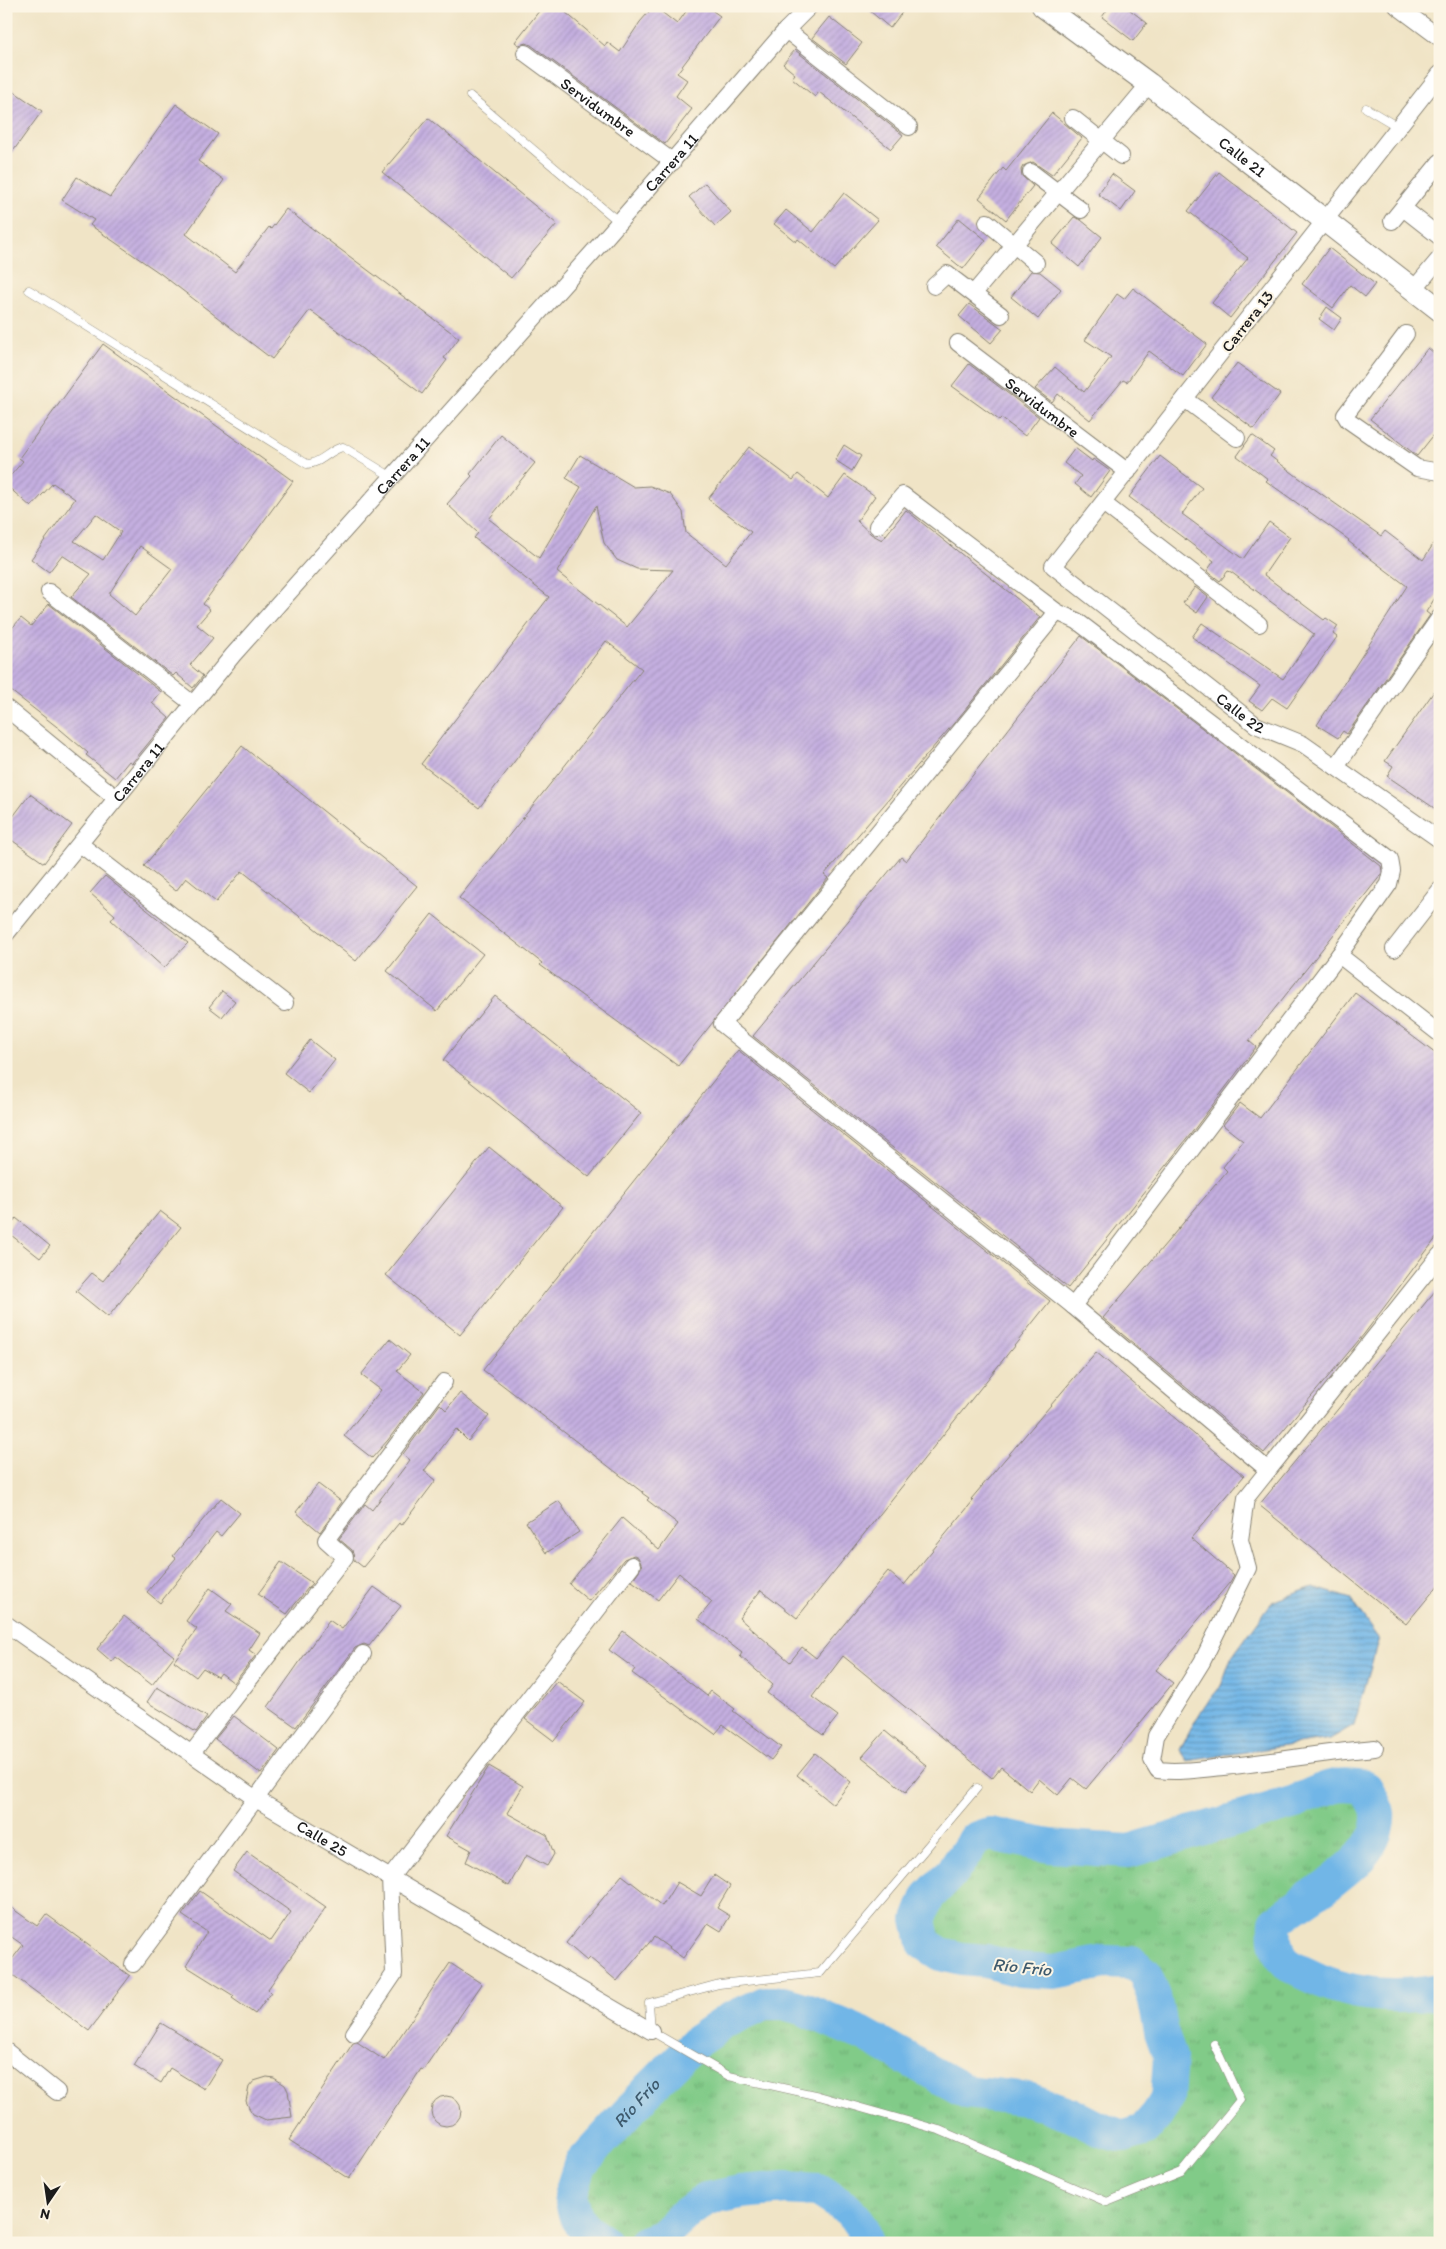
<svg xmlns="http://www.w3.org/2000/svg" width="1446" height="2249" viewBox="0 0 1446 2249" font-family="Itim,sans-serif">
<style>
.grass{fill:url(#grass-tufts);stroke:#4e7452}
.water{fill:url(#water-rules);stroke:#466982}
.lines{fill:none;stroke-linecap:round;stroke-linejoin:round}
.river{stroke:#71b6e7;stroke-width:34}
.building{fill:url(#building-hatch);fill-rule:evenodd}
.lane-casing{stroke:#868071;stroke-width:9}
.street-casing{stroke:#868071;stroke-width:18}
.secondary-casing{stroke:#868071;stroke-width:24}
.lane{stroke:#fff;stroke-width:8}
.street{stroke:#fff;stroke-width:16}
.secondary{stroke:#fff;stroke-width:22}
.labels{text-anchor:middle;stroke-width:4;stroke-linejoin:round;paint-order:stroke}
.street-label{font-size:16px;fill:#1c1c1c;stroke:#fcf5e5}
.water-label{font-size:18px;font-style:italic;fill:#3e5a6d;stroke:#fcf5e5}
</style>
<defs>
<pattern id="grass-tufts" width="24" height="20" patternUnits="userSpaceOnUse" patternTransform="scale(1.25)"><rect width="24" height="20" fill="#81cb88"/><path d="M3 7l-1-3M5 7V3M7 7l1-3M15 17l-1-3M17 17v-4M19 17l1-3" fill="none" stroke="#6fae75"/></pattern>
<pattern id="water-rules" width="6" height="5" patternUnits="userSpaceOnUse" patternTransform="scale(1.25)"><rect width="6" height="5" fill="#71b6e7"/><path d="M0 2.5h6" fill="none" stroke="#5c93ba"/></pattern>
<pattern id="building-hatch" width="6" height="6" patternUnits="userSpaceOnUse" patternTransform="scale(1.25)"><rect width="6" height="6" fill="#c4afe0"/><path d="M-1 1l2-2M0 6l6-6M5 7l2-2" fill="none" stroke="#a896c0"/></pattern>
</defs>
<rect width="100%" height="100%" fill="#fcf5e5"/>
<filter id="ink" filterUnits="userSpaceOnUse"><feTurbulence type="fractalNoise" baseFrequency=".02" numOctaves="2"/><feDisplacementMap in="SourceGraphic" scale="10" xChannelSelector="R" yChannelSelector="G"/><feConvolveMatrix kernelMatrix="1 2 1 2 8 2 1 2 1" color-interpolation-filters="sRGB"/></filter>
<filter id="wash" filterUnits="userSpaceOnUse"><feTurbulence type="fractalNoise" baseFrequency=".0096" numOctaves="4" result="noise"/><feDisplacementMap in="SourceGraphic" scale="20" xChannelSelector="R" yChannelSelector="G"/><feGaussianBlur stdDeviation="1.12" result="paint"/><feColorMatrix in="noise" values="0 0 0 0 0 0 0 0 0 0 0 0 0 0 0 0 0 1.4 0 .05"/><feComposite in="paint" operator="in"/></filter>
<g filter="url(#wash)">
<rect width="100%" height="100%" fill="#f0e4c6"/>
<path class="grass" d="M1351,1784L1366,1788C1370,1795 1377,1805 1378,1813C1382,1862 1308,1894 1276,1922C1275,1937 1275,1948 1285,1962C1288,1967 1298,1970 1304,1973C1348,1996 1392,1999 1440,1991V2243H866L862,2229L849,2210L818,2190L786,2188L741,2192L706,2199L680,2218L659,2238L644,2243H605L597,2239L585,2230L577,2219L570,2196L580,2165L650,2088L697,2041L728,2020L765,2003H784L804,2009L863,2034L967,2092L1028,2099L1071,2114L1104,2131L1123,2136L1144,2130L1158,2114L1167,2099L1170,2057L1161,2032L1154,1996L1144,1972L1132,1963L1105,1962L1054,1972L1020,1970L986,1961L962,1959L941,1954L924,1943L919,1920L928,1897L953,1871L975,1839L990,1834L1050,1846L1129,1851L1295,1802L1320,1790Z"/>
<path class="water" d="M1313,1587L1351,1599L1379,1638L1354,1725L1330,1739L1187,1761L1180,1750L1191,1728L1205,1705L1221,1686L1231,1658L1272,1602Z"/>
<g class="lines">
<g class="river">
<path id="s1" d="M605,2243L585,2230L577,2219L570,2196L580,2165L650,2088L697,2041L728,2020L765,2003H784L804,2009L863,2034L967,2092L1028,2099L1071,2114L1104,2131L1123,2136L1144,2130L1158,2114L1167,2099L1170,2057L1161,2032L1154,1996L1144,1972L1132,1963L1105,1962L1054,1972L1020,1970L986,1961L962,1959L941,1954L924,1943L919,1920L928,1897L953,1871L975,1839L990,1834L1050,1846L1129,1851L1295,1802C1321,1790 1337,1780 1366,1788C1370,1795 1377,1805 1378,1813C1382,1862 1308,1894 1276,1922C1275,1937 1275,1948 1285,1962C1289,1967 1298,1970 1304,1973C1348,1996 1392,1999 1440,1991"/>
<path d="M644,2243L659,2238L680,2218L706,2199L741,2192L786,2188L818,2190L849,2210L862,2229L866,2243"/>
</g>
</g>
<g id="blocks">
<g class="building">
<path d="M543,6H558L605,46L607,42L620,52L640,22L654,6L677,24L690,6H706L720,16L677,73L687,80L676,96L692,109L665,144L531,45L526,43L519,45L515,42Z"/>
<path d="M864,6H907L890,28Z"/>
<path d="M1110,6H1125L1147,23L1133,41L1102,17Z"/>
<path d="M829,17L862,43L846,64L812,38Z"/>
<path d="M795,50L903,135L891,149L819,92L815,97L792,78L795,74L783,64Z"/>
<path d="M6,86L42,111L6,161Z"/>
<path d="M176,104L218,134L198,161L224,180L186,234L235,272L269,227L271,229L286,209L459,338L444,358L447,360L422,394L310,310L272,359L161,274L90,225L94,220L62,200L77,177L110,197Z"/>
<path d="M1052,113L1082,138L1052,175L1033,162L1023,166L1021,170L1022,176L1033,186L1006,220L979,198L1003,168L1006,171Z"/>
<path d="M428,118L557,224L511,278L382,172Z"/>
<path d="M1219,172L1297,233L1230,318L1212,303L1248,258L1188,211Z"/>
<path d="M1112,174L1135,191L1121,211L1098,194Z"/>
<path d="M705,183L731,212L715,226L689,197Z"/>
<path d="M844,193L878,220L834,269L798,239L796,242L774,224L786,210L813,232Z"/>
<path d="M1074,217L1081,220L1102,237L1079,267L1052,244Z"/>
<path d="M959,218L986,240L963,269L936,247Z"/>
<path d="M1329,248L1375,284L1365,297L1350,285L1333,308L1302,284Z"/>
<path d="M1031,271L1040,272L1061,289L1038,319L1011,297Z"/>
<path d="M1133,288L1207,344L1183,376L1149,351L1127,382L1123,380L1090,420L1058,394L1052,402L1035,389L1055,367L1084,392L1111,357L1085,340L1117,294L1124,299Z"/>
<path d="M969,304L1003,329L991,343L959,316Z"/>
<path d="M1327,307L1342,318L1334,330L1319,319Z"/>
<path d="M103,344L293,481L203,604L210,610L197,625L213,638L190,665L203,676L193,688L176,673L173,676L71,597L91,574L62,555L49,572L31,559L75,499L53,483L31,507L6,485V481L23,461L19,458ZM96,514L121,532L103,560L74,541ZM140,546L172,569L135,616L109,594Z"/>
<path d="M1428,348L1440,358V427L1417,456L1370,419Z"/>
<path d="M1237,363L1280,394L1254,429L1211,397Z"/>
<path d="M969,364L1039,417L1025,436L1001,418L999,420L952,386Z"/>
<path d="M501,435L535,463L489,519L539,558L581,487L566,478L580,455L634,487L650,486L670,494L683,512L686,533L726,564L751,532L708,499L749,447L793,480L798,474L828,498L845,475L875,496L857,521L871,534L882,540L906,510L1040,617L960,716L824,875L828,878L678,1066L540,965L542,963L459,898L642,669L606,641L479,808L421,764L549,597L474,538L478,533L447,504L472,476L470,474ZM596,506L604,543L617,560L637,569L673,570L627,627L557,572Z"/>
<path d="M1252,435L1274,451L1270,456L1306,483L1381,536L1385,531L1423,560L1440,534V590L1426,612L1430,615L1347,734L1343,731L1338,738L1317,725L1407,586L1367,556L1348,541L1349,540L1266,481L1268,479L1237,456Z"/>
<path d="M844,445L861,456L852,471L835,460Z"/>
<path d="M1075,448L1092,461L1093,459L1110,471L1091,497L1075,484L1081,476L1064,463Z"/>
<path d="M1160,456L1202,488L1182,514L1243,559L1269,522L1290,537L1264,575L1324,620L1326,618L1338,626L1333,634L1337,637L1287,708L1272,698L1262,710L1249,701L1260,686L1192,637L1202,623L1283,679L1314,634L1231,572L1228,571L1220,581L1207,571L1214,561L1129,497Z"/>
<path d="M1195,587L1208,597L1197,613L1183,603Z"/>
<path d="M49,604L161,692L152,703L169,718L132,763L129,761L115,778L86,755L88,753L61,730L6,687V635L21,618L31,626Z"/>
<path d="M1081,636L1315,814L1381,866L1382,871L1381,875L1249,1041L1256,1047L1190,1135L1068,1288L753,1036L901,857L906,861Z"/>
<path d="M1440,683V812L1387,776L1393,766L1385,761Z"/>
<path d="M242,746L417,886L356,961L242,871L216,902L186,878L176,891L144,866Z"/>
<path d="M30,794L72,825L44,863L6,836V826Z"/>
<path d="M105,876L188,943L164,968L111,920L115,915L90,893Z"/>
<path d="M432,914L483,954L437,1011L387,971Z"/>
<path d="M222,991L235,1001L222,1017L209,1007Z"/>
<path d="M1355,993L1440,1057V1233L1364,1334L1264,1453L1103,1318L1227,1171L1223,1167L1243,1141L1223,1125L1240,1103L1260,1118Z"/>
<path d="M495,996L641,1113L589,1177L443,1060Z"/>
<path d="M310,1040L335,1060L309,1093L284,1073Z"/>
<path d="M738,1050L1050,1301L797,1618L761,1590L739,1618L790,1662L802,1647L816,1658L888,1571L904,1585L973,1501L971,1499L1096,1352L1244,1476L1191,1538L1234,1575L1230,1582L1156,1670L1173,1683L1086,1789L1072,1778L1058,1795L1039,1779L1030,1791L1001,1767L992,1778L843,1656L812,1697L838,1716L823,1735L767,1693L773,1685L740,1656L742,1653L698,1619L712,1602L679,1573L658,1600L632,1581L642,1566L638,1557L634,1555L624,1559L589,1601L569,1584L622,1518L659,1550L678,1524L647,1500L649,1498L642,1493L643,1491L642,1492L483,1370Z"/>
<path d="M489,1147L563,1207L460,1335L386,1275Z"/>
<path d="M160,1211L181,1227L108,1317L76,1291L92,1273L103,1281Z"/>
<path d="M16,1218L50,1246L40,1258L6,1231Z"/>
<path d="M1440,1285V1583L1406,1624L1259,1505Z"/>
<path d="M390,1339L410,1355L397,1371L424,1392L388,1440L372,1458L344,1436L381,1390L361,1375Z"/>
<path d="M460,1393L489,1416L468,1441L456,1429L424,1471L436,1480L402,1525L399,1523L363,1567L354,1560L352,1550L339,1539L365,1504L372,1510L410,1460L403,1454L440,1404L446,1410Z"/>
<path d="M318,1484L342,1502L320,1532L296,1512Z"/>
<path d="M221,1498L240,1513L221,1536L216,1532L160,1603L147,1592L176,1558L173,1556Z"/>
<path d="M559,1501L579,1532L546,1553L526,1522Z"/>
<path d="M281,1562L312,1583L287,1614L258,1594Z"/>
<path d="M374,1587L401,1606L369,1646L364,1644L355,1648L296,1727L268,1707L329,1620L342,1629Z"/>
<path d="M210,1588L232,1604L226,1611L260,1633L249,1650L256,1655L234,1683L221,1673L218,1677L203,1668L196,1677L174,1661L197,1629L186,1621Z"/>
<path d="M124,1616L174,1656L152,1685L116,1657L112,1662L97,1649Z"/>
<path d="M623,1631L707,1696L711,1691L735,1709L733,1711L781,1747L771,1760L723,1725L715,1734L632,1673L635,1669L609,1650Z"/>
<path d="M557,1681L585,1702L554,1741L525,1719Z"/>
<path d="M157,1687L207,1717L196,1732L147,1702Z"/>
<path d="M234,1716L279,1750L261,1774L215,1739Z"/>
<path d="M885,1731L927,1766L906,1792L862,1757Z"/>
<path d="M815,1753L851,1782L833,1804L797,1775Z"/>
<path d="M489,1766L523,1786L507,1813L547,1835L554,1854L547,1866L526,1855L509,1886L466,1862L471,1850L446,1836Z"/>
<path d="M247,1852L326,1907L268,1989L271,1992L255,2014L232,1998L234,1996L186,1966L207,1932L182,1915L200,1891L271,1941L291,1912L233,1871Z"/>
<path d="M622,1875L662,1906L677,1882L701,1896L714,1875L730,1886L717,1908L730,1916L721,1931L708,1923L683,1958L654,1937L617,1981L590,1958L587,1961L566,1943Z"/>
<path d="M6,1904L37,1926L46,1914L130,1976L89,2031L6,1970V1967L23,1945L6,1933Z"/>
<path d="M450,1963L482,1984L423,2070L421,2069L349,2179L289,2140L353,2043L357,2042L384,2060Z"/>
<path d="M161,2023L222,2060L204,2089L170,2068L161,2083L134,2066Z"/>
<path d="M267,2077L274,2078L285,2085L288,2091L292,2117L266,2120L253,2114L249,2108L246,2101L249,2087L254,2081Z"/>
<circle cx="446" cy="2111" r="15"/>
</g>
</g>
</g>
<g filter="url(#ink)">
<use href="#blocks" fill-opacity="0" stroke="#868071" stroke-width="1"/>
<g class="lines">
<defs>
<g id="lane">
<path d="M470,96L619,222"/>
<path d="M1366,108L1398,127"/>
<path d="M29,290L307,464C321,464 330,449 343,447L392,477"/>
<path d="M977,1788L820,1973L719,1984L649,2003L651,2031L729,2076L819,2096L939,2130L1107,2202L1181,2172L1240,2100L1214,2044"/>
</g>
<g id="street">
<path d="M1397,6L1440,38"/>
<path d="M786,30L909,127"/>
<path id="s2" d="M525,53L673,162"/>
<path id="s3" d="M1440,74L1053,566L1256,725L1303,744L1440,840"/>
<path d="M1073,118L1121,156"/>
<path d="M1031,172L1081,210"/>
<path d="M1403,208L1440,237"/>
<path d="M1392,221L1440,162"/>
<path d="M987,222L1036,263"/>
<path d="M934,286L947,274L1001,315"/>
<path d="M1414,289L1440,258"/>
<path d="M974,293L1149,84"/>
<path d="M1406,334L1345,415L1348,420L1417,468L1440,472"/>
<path id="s4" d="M958,343L1128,472"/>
<path d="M1185,399L1237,438"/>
<path d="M1103,503L1259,624"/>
<path d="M877,526L903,495L1057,612L1077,621L1390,859L1392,871L1389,884L1339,955L1440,1034"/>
<path d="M49,592L193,704"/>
<path d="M1057,612L722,1024L1073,1306L1268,1470"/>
<path d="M6,708L116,798"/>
<path d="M1336,767L1440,617"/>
<path d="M80,844L285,1003"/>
<path id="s5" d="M6,934L233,655L594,251L786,30L810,6"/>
<path d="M1394,949L1440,890"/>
<path d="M1073,1306L1339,955"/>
<path id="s6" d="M6,1624L256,1799L651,2031"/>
<path d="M1375,1748C1324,1752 1274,1762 1223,1767C1201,1769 1180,1773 1158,1770L1152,1760L1156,1736L1202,1662L1248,1568L1240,1540L1246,1498L1440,1255"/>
<path d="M192,1753L345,1557L326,1540L444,1382"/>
<path d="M133,1964L363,1654"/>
<path d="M354,2033L394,1974L390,1878L632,1565"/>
<path d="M6,2051L57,2092"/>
</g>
<g id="secondary">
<path id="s7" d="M1043,6L1149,84L1440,310"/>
</g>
</defs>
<use href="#lane" class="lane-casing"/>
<use href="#street" class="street-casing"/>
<use href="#secondary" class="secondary-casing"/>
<use href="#lane" class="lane"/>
<use href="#street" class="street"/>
<use href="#secondary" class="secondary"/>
</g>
</g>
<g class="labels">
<g class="street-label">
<text dy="6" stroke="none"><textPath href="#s2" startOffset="91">Servidumbre</textPath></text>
<text dy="6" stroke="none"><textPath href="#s7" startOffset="250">Calle 21</textPath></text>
<text dy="6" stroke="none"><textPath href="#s5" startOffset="1019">Carrera 11</textPath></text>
<text transform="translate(1247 321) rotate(-52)" y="6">Carrera 13</text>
<text dy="6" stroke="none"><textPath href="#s4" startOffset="106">Servidumbre</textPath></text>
<text dy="6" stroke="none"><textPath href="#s5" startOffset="614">Carrera 11</textPath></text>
<text dy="6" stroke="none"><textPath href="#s3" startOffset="864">Calle 22</textPath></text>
<text dy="6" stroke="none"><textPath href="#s5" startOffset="209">Carrera 11</textPath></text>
<text dy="6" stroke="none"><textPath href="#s6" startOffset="382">Calle 25</textPath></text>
</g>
<g class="water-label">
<text transform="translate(1022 1967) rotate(6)" y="6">Río Frío</text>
<text dy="6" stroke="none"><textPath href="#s1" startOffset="178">Río Frío</textPath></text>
</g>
</g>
<rect width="1446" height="2249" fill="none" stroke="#fcf5e5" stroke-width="25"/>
<g transform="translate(48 2202) rotate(193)" stroke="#fcf5e5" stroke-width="4" paint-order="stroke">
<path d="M0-4L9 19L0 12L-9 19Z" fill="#1c1c1c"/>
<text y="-8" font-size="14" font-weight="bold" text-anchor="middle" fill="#1c1c1c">N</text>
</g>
</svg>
